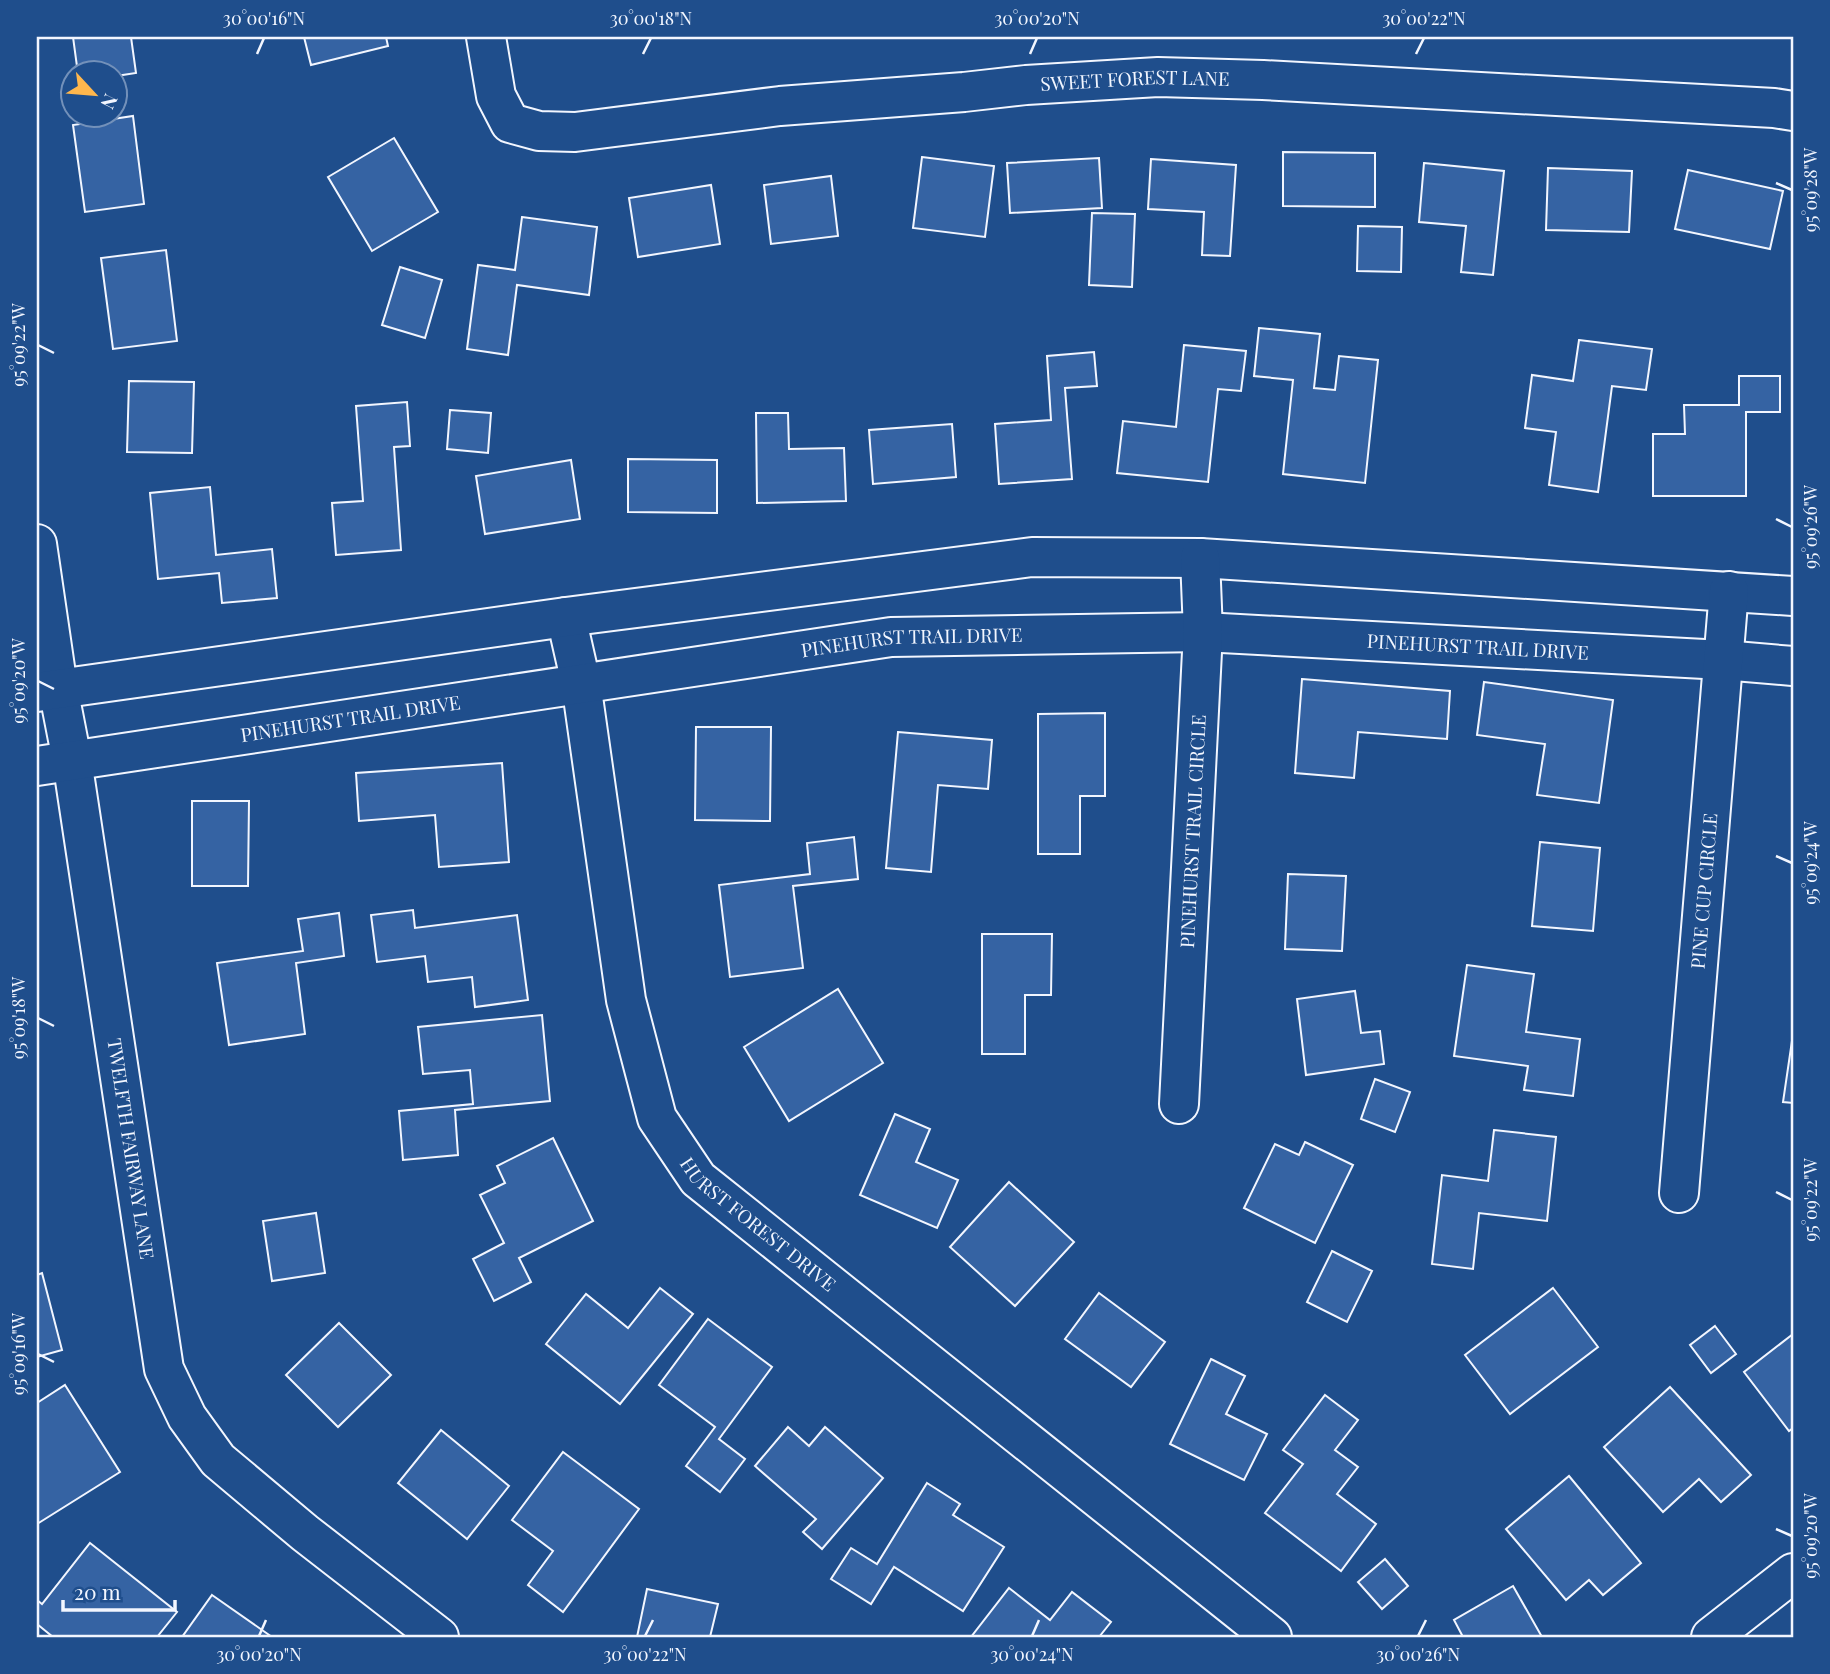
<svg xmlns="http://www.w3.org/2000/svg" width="1830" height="1674" viewBox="0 0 1830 1674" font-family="'Playfair Display',serif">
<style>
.building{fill:#3563a3;stroke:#f2f6ff;stroke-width:2}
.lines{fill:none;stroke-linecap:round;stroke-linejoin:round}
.minor-casing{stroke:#f2f6ff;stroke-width:42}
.minor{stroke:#1f4e8c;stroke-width:38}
.ticks{fill:none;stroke:#f2f6ff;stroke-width:2.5}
.labels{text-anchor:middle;stroke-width:5;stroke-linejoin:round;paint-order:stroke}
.street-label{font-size:19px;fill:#f2f6ff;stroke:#1f4e8c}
.neatline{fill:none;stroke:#f2f6ff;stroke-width:2.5}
.ticks-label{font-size:18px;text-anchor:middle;fill:#f2f6ff}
</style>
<rect width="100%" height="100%" fill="#1f4e8c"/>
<g class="building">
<path d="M73,37H131L136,73L116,76V74H78Z"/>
<path d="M304,37H386L388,46L311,65Z"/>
<path d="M133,116L144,204L85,212L73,125Z"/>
<path d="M394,138L438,212L372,251L328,177Z"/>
<path d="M1283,152L1375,153V207L1283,206Z"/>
<path d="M922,157L994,166L985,237L913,228Z"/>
<path d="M1099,158L1102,208L1010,213L1007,163Z"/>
<path d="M1151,159L1236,165L1230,256L1202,255L1204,212L1148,209Z"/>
<path d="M1424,163L1504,171L1493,275L1461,272L1466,226L1419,222Z"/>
<path d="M1548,168L1632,171L1629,232L1546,230Z"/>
<path d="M1688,170L1783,191L1770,249L1675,229Z"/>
<path d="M831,176L838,236L771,244L764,185Z"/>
<path d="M711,185L720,244L638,257L629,198Z"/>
<path d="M1092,213L1135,214L1132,287L1089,285Z"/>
<path d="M522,217L597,227L589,295L517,285L508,355L467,349L478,265L515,270Z"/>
<path d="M1358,226L1402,227L1401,272L1357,271Z"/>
<path d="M166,250L177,341L113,349L101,258Z"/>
<path d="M400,267L442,280L425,338L382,325Z"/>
<path d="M1259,328L1320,334L1314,388L1335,390L1339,356L1378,360L1365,483L1283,474L1293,380L1254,376Z"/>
<path d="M1579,340L1652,349L1646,390L1612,386L1598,492L1549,485L1556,432L1525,428L1532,375L1573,381Z"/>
<path d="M1184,345L1246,351L1241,391L1218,389L1208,482L1117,473L1123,421L1176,427Z"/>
<path d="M1094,352L1097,386L1065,388L1072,479L999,484L995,424L1051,420L1047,356Z"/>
<path d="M1739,376H1780V412H1746V496H1653V434H1685L1684,405H1739Z"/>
<path d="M129,381L194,382L192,453L127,452Z"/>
<path d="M407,402L410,446L394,447L401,550L336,555L332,503L363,501L356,406Z"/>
<path d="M450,410L491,413L488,453L447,449Z"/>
<path d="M756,413H788L789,449L844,448L846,501L757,503Z"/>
<path d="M952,424L956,477L873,484L869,430Z"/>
<path d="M628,459L717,460V513L628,512Z"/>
<path d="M571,460L580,519L485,534L476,476Z"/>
<path d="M210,487L216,555L272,549L277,598L222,603L219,573L158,579L150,493Z"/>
<path d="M1302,679L1450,691L1447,739L1358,732L1354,778L1295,773Z"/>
<path d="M1484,682L1613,700L1599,803L1537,795L1545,744L1477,735Z"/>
<path d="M1105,713V796H1080V854H1038V714Z"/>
<path d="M696,727H771L770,821L695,820Z"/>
<path d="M898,732L992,740L988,789L938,785L931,872L886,868Z"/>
<path d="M502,763L509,862L439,867L435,815L359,821L356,773Z"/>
<path d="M192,801H249L248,886H192Z"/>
<path d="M854,837L858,879L793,886L803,968L730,977L719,885L810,874L807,843Z"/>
<path d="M1540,842L1600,848L1593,931L1532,926Z"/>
<path d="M1288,874L1346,876L1342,951L1285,949Z"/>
<path d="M413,910L415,928L517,915L528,1000L475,1007L472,977L428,982L425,956L377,962L371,915Z"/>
<path d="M339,913L344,956L296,963L305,1034L229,1045L217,963L303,951L298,919Z"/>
<path d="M982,934H1052L1051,995H1025V1054H982Z"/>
<path d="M1467,965L1534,974L1526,1032L1580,1039L1573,1096L1524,1090L1528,1066L1454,1056Z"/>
<path d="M838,989L883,1063L789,1121L744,1047Z"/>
<path d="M1355,991L1361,1033L1380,1031L1384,1064L1306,1075L1297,999Z"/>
<path d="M542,1015L550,1101L455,1110L458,1155L403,1160L399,1111L473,1104L470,1070L423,1074L418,1027Z"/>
<path d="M1793,1034V1103L1783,1102Z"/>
<path d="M1375,1079L1410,1092L1395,1132L1361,1119Z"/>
<path d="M895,1114L930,1129L916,1162L958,1180L937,1228L860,1195Z"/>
<path d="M1494,1130L1556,1137L1547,1221L1479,1213L1473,1269L1432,1264L1442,1175L1488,1181Z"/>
<path d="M553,1138L593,1221L519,1258L531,1282L494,1301L473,1259L504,1243L480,1195L505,1183L497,1166Z"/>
<path d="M1305,1142L1353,1165L1315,1243L1244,1208L1275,1144L1299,1155Z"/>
<path d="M1009,1182L1074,1242L1015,1306L950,1247Z"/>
<path d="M316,1213L325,1273L272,1281L263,1221Z"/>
<path d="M1332,1251L1372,1271L1347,1322L1307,1302Z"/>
<path d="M42,1273L62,1350L37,1357V1275Z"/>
<path d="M660,1288L693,1314L620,1404L546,1344L586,1294L628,1328Z"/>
<path d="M1553,1288L1598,1347L1510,1414L1465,1355Z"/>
<path d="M1099,1293L1165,1342L1131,1387L1065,1339Z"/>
<path d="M708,1319L772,1367L719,1439L745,1459L720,1492L686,1466L715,1427L659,1385Z"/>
<path d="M339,1323L391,1375L338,1427L286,1375Z"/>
<path d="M1715,1326L1736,1354L1711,1373L1690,1345Z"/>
<path d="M1793,1334V1428L1789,1431L1744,1372Z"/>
<path d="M1211,1359L1245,1376L1226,1414L1267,1434L1244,1480L1170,1444Z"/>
<path d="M65,1385L120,1472L37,1524V1403Z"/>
<path d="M1670,1387L1751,1475L1721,1502L1699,1479L1663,1512L1604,1447Z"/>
<path d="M1325,1395L1358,1420L1335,1450L1358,1467L1337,1494L1376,1524L1341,1571L1265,1513L1303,1464L1283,1450Z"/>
<path d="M788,1427L809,1446L825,1427L883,1478L822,1549L803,1532L816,1519L755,1466Z"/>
<path d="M441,1430L509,1486L467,1539L398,1483Z"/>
<path d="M563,1452L639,1509L563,1612L528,1585L553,1551L512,1520Z"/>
<path d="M1569,1476L1641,1563L1603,1595L1589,1580L1566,1600L1506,1529Z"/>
<path d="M927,1483L960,1504L953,1515L1004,1547L963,1611L894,1567L871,1604L831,1579L851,1548L877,1564Z"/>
<path d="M90,1543L177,1612L157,1637H53L37,1624V1600L42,1604Z"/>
<path d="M1385,1559L1408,1586L1382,1609L1358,1582Z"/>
<path d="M1513,1586L1542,1637H1463L1454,1620Z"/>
<path d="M1009,1588L1050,1620L1072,1592L1111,1622L1099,1637H971Z"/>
<path d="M647,1589L718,1604L710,1637H637Z"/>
<path d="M212,1595L272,1637H182Z"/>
</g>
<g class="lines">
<defs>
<g id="minor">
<path id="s1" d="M486,37L496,96L510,123L539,131L575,132L780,106L964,92L1026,85L1158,77L1263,80L1774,108L1793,111"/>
<path id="s2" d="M37,544L58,688L72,760L164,1369L187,1417L218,1460L305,1533L439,1637"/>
<path id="s3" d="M566,617L581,683L626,1000L657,1118L698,1179L1272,1637"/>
<path d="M37,692L566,617L1032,557L1200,558L1793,596"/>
<path id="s4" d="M37,766L891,637L1203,632L1723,660L1793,666"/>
<path id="s5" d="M1179,1104L1203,632L1200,558"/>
<path id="s6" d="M1679,1193L1729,591"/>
<path d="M1711,1637L1793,1573"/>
</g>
</defs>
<use href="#minor" class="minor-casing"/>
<use href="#minor" class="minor"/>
</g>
<path class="ticks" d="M257,54L264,38M643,54L651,38M1030,54L1037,38M1416,54L1424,38M1776,183L1792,190M38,345L54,353M1776,519L1792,527M38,681L54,689M1776,856L1792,863M38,1018L54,1026M1776,1192L1792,1200M38,1354L54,1362M1776,1529L1792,1536M259,1636L266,1620M645,1636L653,1620M1032,1636L1039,1620M1418,1636L1426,1620"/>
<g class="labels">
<g class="street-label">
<text dy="7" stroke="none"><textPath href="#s1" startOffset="719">SWEET FOREST LANE</textPath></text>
<text dy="7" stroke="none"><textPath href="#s4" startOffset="884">PINEHURST TRAIL DRIVE</textPath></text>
<text dy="7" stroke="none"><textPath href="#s4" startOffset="1451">PINEHURST TRAIL DRIVE</textPath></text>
<text dy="7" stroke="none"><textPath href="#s4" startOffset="317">PINEHURST TRAIL DRIVE</textPath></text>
<text dy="7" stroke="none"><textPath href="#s5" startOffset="273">PINEHURST TRAIL CIRCLE</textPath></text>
<text dy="7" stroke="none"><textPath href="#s6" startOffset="303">PINE CUP CIRCLE</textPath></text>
<text dy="7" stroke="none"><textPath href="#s2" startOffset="612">TWELFTH FAIRWAY LANE</textPath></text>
<text dy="7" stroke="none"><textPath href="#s3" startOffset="658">HURST FOREST DRIVE</textPath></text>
</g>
</g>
<rect width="1830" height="1674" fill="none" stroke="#1f4e8c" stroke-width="77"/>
<g transform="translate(94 94) rotate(116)"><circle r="33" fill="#1f4e8c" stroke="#7391ba" stroke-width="2"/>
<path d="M0-5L12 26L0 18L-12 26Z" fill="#ffb74d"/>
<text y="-10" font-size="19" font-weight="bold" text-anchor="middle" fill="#f2f6ff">N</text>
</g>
<path d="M63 1600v10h112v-10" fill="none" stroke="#f2f6ff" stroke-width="3.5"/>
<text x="74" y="1600" font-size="21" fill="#f2f6ff" stroke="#1f4e8c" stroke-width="5" paint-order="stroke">20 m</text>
<rect x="38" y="38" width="1754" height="1598" class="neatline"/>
<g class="ticks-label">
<text x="264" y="25">30°00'16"N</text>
<text x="651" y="25">30°00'18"N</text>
<text x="1037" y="25">30°00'20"N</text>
<text x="1424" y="25">30°00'22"N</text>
<text transform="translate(1811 190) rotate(-90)" y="6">95°09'28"W</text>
<text transform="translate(19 345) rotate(-90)" y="6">95°09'22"W</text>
<text transform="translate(1811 527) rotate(-90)" y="6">95°09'26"W</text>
<text transform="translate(19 681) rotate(-90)" y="6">95°09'20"W</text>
<text transform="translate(1811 863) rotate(-90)" y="6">95°09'24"W</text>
<text transform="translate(19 1018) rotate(-90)" y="6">95°09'18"W</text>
<text transform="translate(1811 1200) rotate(-90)" y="6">95°09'22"W</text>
<text transform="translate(19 1354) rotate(-90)" y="6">95°09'16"W</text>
<text transform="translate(1811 1536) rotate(-90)" y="6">95°09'20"W</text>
<text x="259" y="1661">30°00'20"N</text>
<text x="645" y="1661">30°00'22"N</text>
<text x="1032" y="1661">30°00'24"N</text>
<text x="1418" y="1661">30°00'26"N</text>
</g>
</svg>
